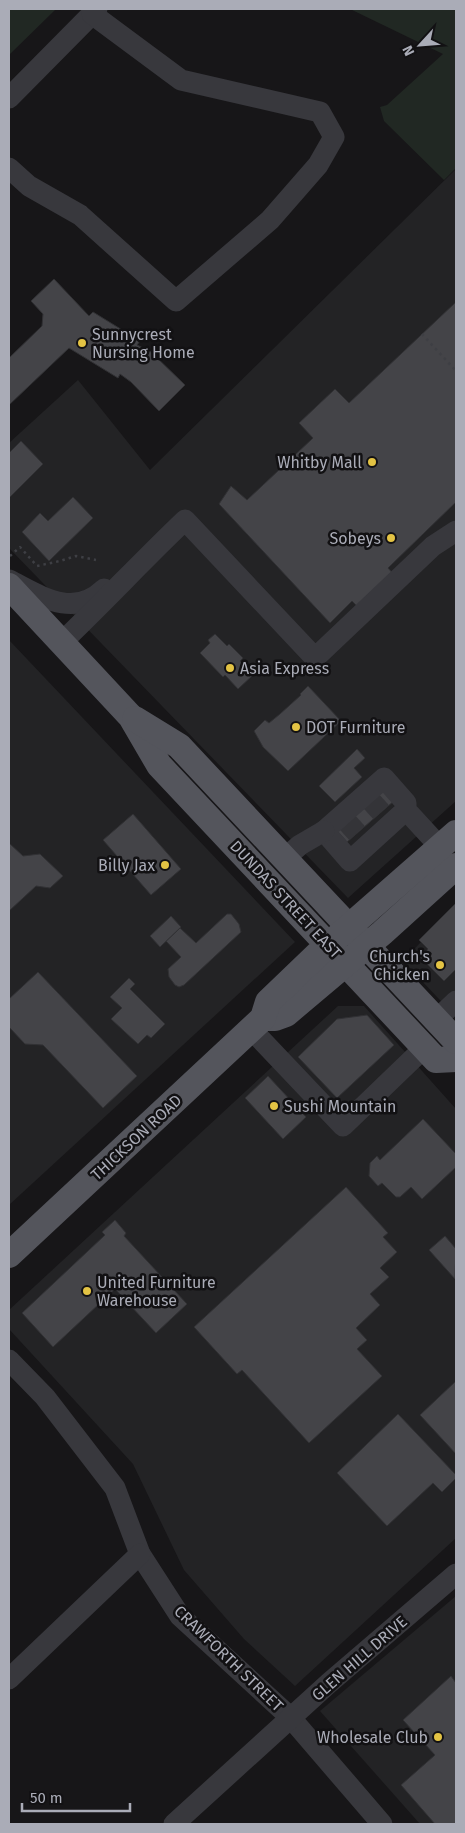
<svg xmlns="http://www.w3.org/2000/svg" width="465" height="1833" viewBox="0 0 465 1833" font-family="'Fira Sans',sans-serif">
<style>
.built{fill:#232325}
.green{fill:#212823}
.building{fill:#444448;stroke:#313134}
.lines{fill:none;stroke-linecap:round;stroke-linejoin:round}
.minor-tunnel{stroke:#343438;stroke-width:21;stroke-dasharray:21 11;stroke-linecap:butt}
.path{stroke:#3e3f44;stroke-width:2.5;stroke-dasharray:2.5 4;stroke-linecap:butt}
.minor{stroke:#38383d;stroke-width:21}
.major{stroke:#54555c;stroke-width:26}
.poi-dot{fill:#e3c344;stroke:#121113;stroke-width:2}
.labels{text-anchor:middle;stroke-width:5;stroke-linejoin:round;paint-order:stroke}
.poi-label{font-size:16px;fill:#aaacb7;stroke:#121113;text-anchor:start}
.street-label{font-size:16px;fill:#aaacb7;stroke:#121113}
</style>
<rect width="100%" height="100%" fill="#171618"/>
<g class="built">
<path d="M456,169V801L348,898L9,548V443L78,380L150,470Z"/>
<path d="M9,640L295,942L9,1205Z"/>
<path d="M456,905V1017L403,961Z"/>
<path d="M338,1006H364L456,1109V1538L295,1686L244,1639L184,1570L133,1464L9,1329V1310Z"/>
<path d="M456,1596V1824H420L320,1711Z"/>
</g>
<g class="green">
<path d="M9,9H56L9,55Z"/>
<path d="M350,9H456V168L444,180L384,121L380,107L387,105L443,54Z"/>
</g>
<g class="building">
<path d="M54,279L89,316L93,312L140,341L137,345L151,352L185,385L159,411L131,382L120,374L118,378L69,348L9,405V358L42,326L43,314L31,301Z"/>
<path d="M456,302V502L388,568L396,577L361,610L352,601L330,623L219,504L231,486L247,500L313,438L299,423L335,389L349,403Z"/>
<path d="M21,441L43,464L9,498V453Z"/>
<path d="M73,497L93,518L49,561L22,532L40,513L48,521Z"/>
<path d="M215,634L227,646L229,644L243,658L240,661L253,675L238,689L225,675L223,677L200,653L210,643L208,640Z"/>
<path d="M308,686L341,721L288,771L263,747L254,731L265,720L269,723L280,714L301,695L300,694Z"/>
<path d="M357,749L365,758L354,768L362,777L335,802L319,786Z"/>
<path d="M385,788L395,800L347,842L337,831Z"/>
<path d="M133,814L181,869L151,895L103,840Z"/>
<path d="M9,843L23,856L40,854L63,876L50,888L36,886L9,911Z"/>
<path d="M456,903V969L444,981L420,957L428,949L419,940Z"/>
<path d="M227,914H231L239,924L241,932L184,985L179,987L175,985L169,977L168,969L181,957L166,941L180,928L196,943Z"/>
<path d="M171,916L181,927L160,947L150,936Z"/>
<path d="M38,972L137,1076L103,1108L43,1045L25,1044L9,1027V999Z"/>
<path d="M129,978L135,984L130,989L165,1024L151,1038L147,1035L138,1044L111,1019L122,1008L110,997Z"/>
<path d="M367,1015L394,1045L337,1098L298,1057L337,1019Z"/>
<path d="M268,1076L306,1117L283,1139L245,1098Z"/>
<path d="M423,1119L456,1154V1167L422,1199L411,1187L400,1197H396L382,1183L378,1186L369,1176L370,1163L377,1156L380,1160Z"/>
<path d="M346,1187L388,1233L383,1237L397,1252L380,1268L389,1277L370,1294L380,1305L356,1328L367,1340L357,1349L382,1376L309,1443L242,1370L237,1374L194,1327Z"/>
<path d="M115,1220L126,1233L124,1236L187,1304L156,1333L115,1289L53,1347L22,1313L105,1235L102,1232Z"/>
<path d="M445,1236L456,1249L455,1279L429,1250Z"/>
<path d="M456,1381V1454L420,1415Z"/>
<path d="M398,1414L456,1475V1478L442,1492L433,1483L387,1526L337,1473Z"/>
<path d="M451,1676L456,1683V1824H435L401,1785L435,1755L403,1720Z"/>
</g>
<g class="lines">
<g class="minor-tunnel">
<path d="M371,801L381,812"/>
<path d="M347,822L357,833"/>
</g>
<g class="path">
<path d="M422,334L456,371"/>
<path d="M10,556L20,547L37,566L60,561L76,556L96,560"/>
</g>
<g class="minor">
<path d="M9,98L97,9"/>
<path d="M9,168L29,186L80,215L176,301L270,220L318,165L334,137L320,112L181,80L92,14"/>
<path d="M9,580C41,596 73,619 104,589"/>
<path d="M62,642C104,602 143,560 185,520L315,658L433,546L456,531"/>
<path d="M406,810V803L384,778L324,831L350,861L406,810L440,847"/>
<path d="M285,858L300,845L324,831"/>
<path d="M436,1020L456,1001"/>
<path d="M251,1029L343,1126L424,1048"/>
<path d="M9,1360L45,1397L115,1488L140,1554L180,1616L290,1717L382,1824"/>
<path d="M9,1679L140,1554"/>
<path d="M174,1824L329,1683L456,1574"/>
</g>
<g class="major">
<path d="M9,586L131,717L159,765L436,1060L456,1059"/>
<path d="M135,719L179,746L456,1041"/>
<path d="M263,1018H275L286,1014L382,933L456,866"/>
<path d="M9,1255L263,1018L268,1002L318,954L456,833"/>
</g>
</g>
<g class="poi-dot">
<circle cx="82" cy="343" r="5"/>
<circle cx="372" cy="462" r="5"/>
<circle cx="391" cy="538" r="5"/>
<circle cx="230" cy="668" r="5"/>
<circle cx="296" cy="727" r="5"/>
<circle cx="165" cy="865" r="5"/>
<circle cx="440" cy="965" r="5"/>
<circle cx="274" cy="1106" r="5"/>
<circle cx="87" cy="1291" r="5"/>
<circle cx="438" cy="1737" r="5"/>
</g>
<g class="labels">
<g class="poi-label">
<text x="92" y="340">Sunnycrest<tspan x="92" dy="18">Nursing Home</tspan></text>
<text x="362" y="468" text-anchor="end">Whitby Mall</text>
<text x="381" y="544" text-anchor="end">Sobeys</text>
<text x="240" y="674">Asia Express</text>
<text x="306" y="733">DOT Furniture</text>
<text x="155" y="871" text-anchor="end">Billy Jax</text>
<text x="430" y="962" text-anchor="end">Church's<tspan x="430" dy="18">Chicken</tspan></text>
<text x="284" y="1112">Sushi Mountain</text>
<text x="97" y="1288">United Furniture<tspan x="97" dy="18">Warehouse</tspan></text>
<text x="428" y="1743" text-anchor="end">Wholesale Club</text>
</g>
<g class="street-label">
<text transform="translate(286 899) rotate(47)" y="6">DUNDAS STREET EAST</text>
<text transform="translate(136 1137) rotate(-43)" y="6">THICKSON ROAD</text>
<text transform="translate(229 1658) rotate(44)" y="6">CRAWFORTH STREET</text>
<text transform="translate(359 1658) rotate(-41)" y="6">GLEN HILL DRIVE</text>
</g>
</g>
<rect width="465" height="1833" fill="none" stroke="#aaacb7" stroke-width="20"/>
<g transform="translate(420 45) rotate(244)" stroke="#121113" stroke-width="4" paint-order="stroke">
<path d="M0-4L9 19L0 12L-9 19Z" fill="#aaacb7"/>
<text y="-8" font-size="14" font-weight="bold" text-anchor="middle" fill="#aaacb7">N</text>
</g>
<path d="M22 1803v8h108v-8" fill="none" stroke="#aaacb7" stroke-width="2.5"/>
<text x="30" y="1803" font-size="15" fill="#aaacb7" stroke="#121113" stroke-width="4" paint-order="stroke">50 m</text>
</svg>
